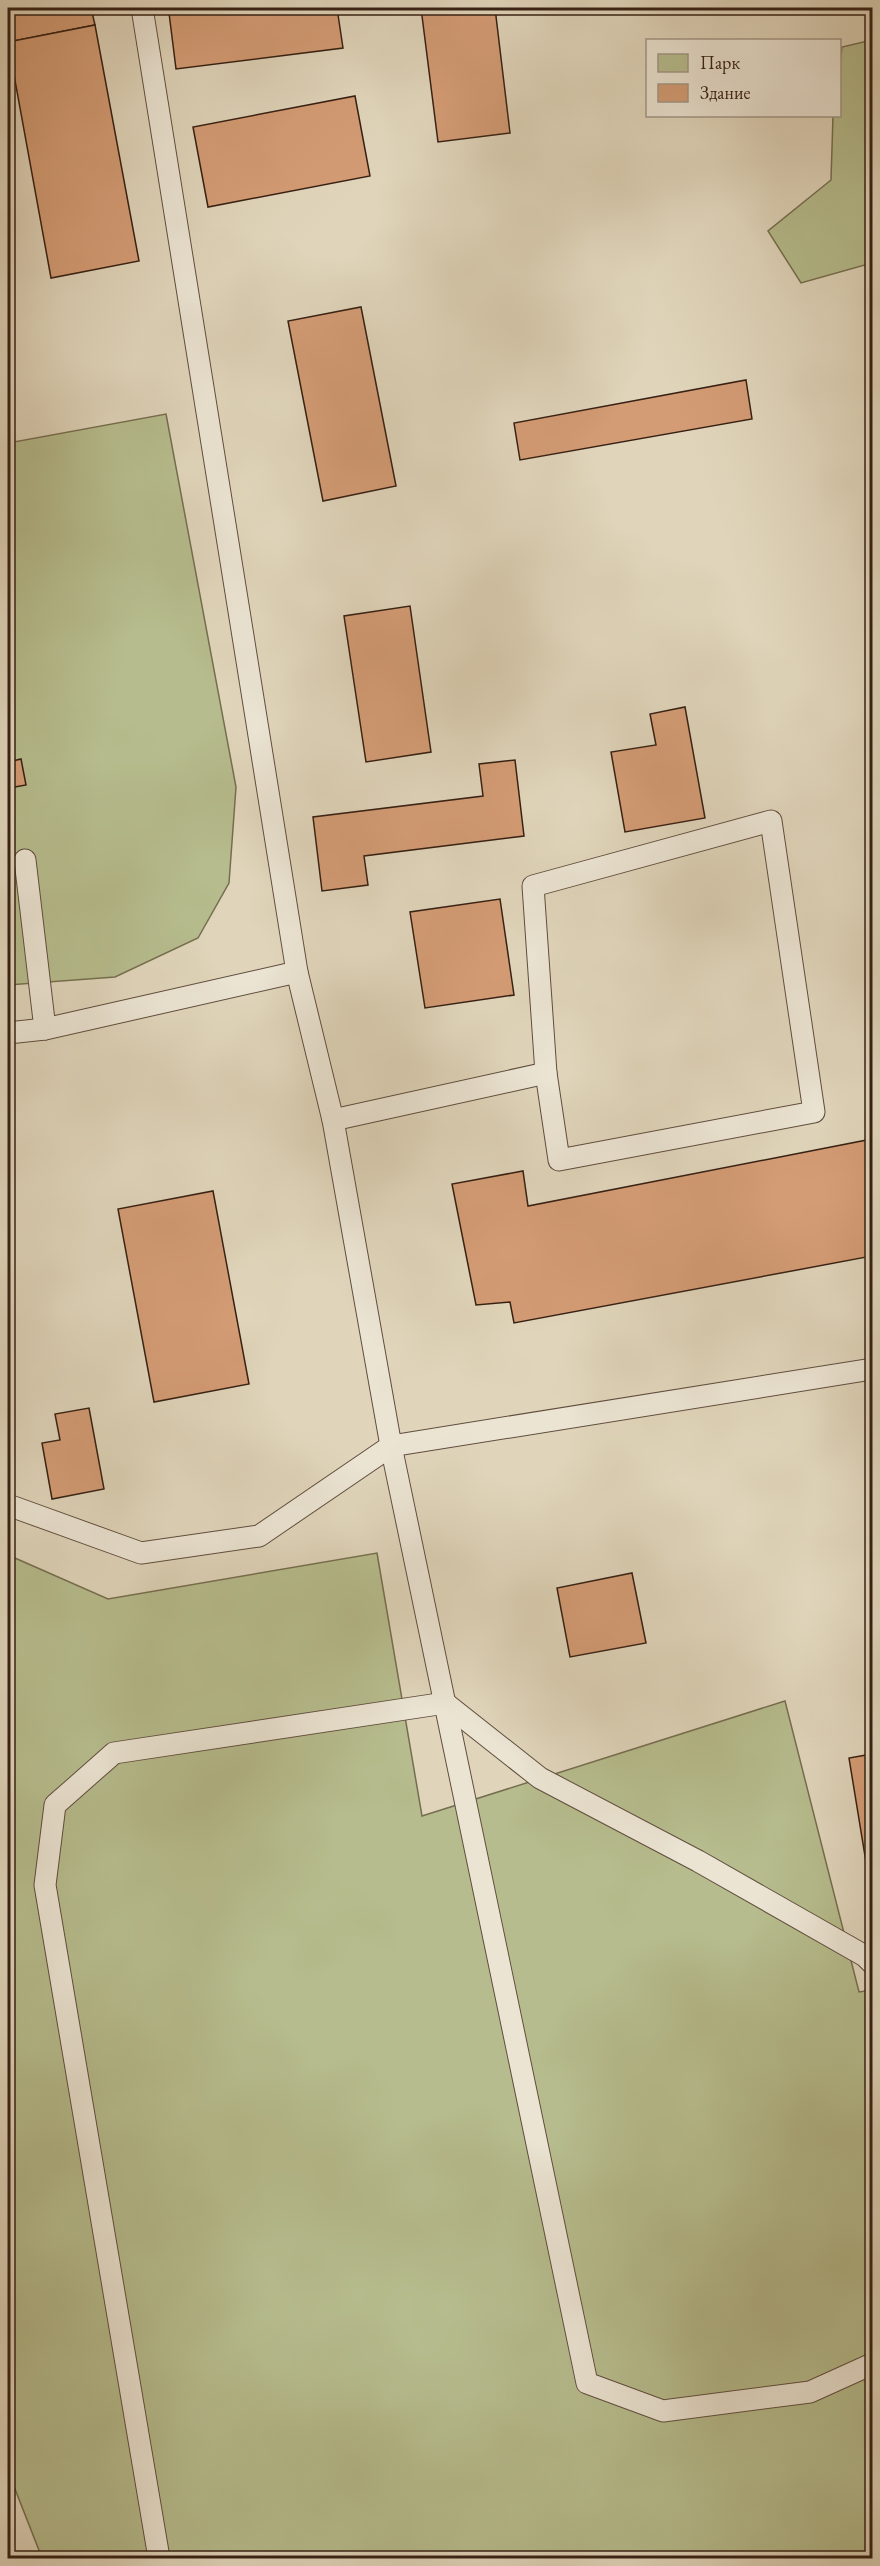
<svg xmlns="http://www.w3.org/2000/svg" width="880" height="2566" viewBox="0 0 880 2566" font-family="'EB Garamond',serif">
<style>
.green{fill:#b6bc8d;stroke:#766e50;stroke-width:1.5}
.building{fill:#d49c75;stroke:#362014;stroke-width:1.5}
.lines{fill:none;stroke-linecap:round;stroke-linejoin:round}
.lane-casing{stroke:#604d3e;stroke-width:23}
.lane{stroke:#ebe4d3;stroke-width:21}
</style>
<rect width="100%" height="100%" fill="#e0d5bb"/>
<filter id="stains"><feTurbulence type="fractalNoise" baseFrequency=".00333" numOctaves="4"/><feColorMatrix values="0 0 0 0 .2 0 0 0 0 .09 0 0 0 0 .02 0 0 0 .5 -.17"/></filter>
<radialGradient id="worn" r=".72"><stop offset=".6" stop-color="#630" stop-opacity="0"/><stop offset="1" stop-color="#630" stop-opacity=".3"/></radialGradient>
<g class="green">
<path d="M872,40V263L801,283L768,231L831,180L833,116H840V62L842,47Z"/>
<path d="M166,414L236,787L229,883L198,938L115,977L8,985V443Z"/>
<path d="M377,1553L422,1816L785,1701L859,1992L872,1990V2558H42L8,2471V1555L108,1599Z"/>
</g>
<g class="building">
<path d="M8,8H91L95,25L8,42Z"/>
<path d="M212,8H337L343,48L176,69L169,13Z"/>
<path d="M421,8H495L510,133L438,142Z"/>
<path d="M95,25L139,261L51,278L8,42Z"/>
<path d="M355,96L370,176L208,207L193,127Z"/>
<path d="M361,307L396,486L323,501L288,321Z"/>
<path d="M746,380L752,419L520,460L514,423Z"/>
<path d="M410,606L431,752L366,762L344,616Z"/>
<path d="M685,707L705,818L625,832L611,752L656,745L650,714Z"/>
<path d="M21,759L26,785L9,788L8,762Z"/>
<path d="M515,760L524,836L364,856L368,885L322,891L313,817L483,796L479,764Z"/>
<path d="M500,899L514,995L425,1008L410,912Z"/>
<path d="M872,1139V1256L514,1323L510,1302L476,1305L452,1184L523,1171L528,1206Z"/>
<path d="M213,1191L249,1384L154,1402L118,1209Z"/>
<path d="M89,1408L104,1489L52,1499L42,1443L60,1440L55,1414Z"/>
<path d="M632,1573L646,1643L570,1657L557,1588Z"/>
<path d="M872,1754V1899L849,1758Z"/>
</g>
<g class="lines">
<defs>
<g id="lane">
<path d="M142,8L297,972L333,1120L391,1446L872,1369"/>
<path d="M771,821L814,1112L559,1160L546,1073L533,886Z"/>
<path d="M25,860L45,1029"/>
<path d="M8,1033L45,1029L297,972"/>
<path d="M333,1120L546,1073"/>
<path d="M8,1505L141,1553L259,1536L391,1446L587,2383L663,2411L810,2392L872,2364"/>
<path d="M159,2558L45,1885L55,1805L114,1753L445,1703L540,1778L698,1861L865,1956L872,1963"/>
</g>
</defs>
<use href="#lane" class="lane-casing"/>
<use href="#lane" class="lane"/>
</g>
<rect width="880" height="2566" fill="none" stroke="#e0d5bb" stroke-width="30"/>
<rect x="9" y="9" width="862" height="2548" fill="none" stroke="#362014" stroke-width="3"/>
<rect x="15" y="15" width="850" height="2536" fill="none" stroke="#362014" stroke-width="1.5"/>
<rect x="646" y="39" width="195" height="78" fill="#ebe4d3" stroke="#a39687" stroke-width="1.5"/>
<rect x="658" y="54" width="30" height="18" fill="#b6bc8d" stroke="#a39687" stroke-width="1.5"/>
<text x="700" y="69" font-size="18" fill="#362014">Парк</text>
<rect x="658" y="84" width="30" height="18" fill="#d49c75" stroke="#a39687" stroke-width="1.5"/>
<text x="700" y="99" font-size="18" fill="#362014">Здание</text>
<rect width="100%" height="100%" filter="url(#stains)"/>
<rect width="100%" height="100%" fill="url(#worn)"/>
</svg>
